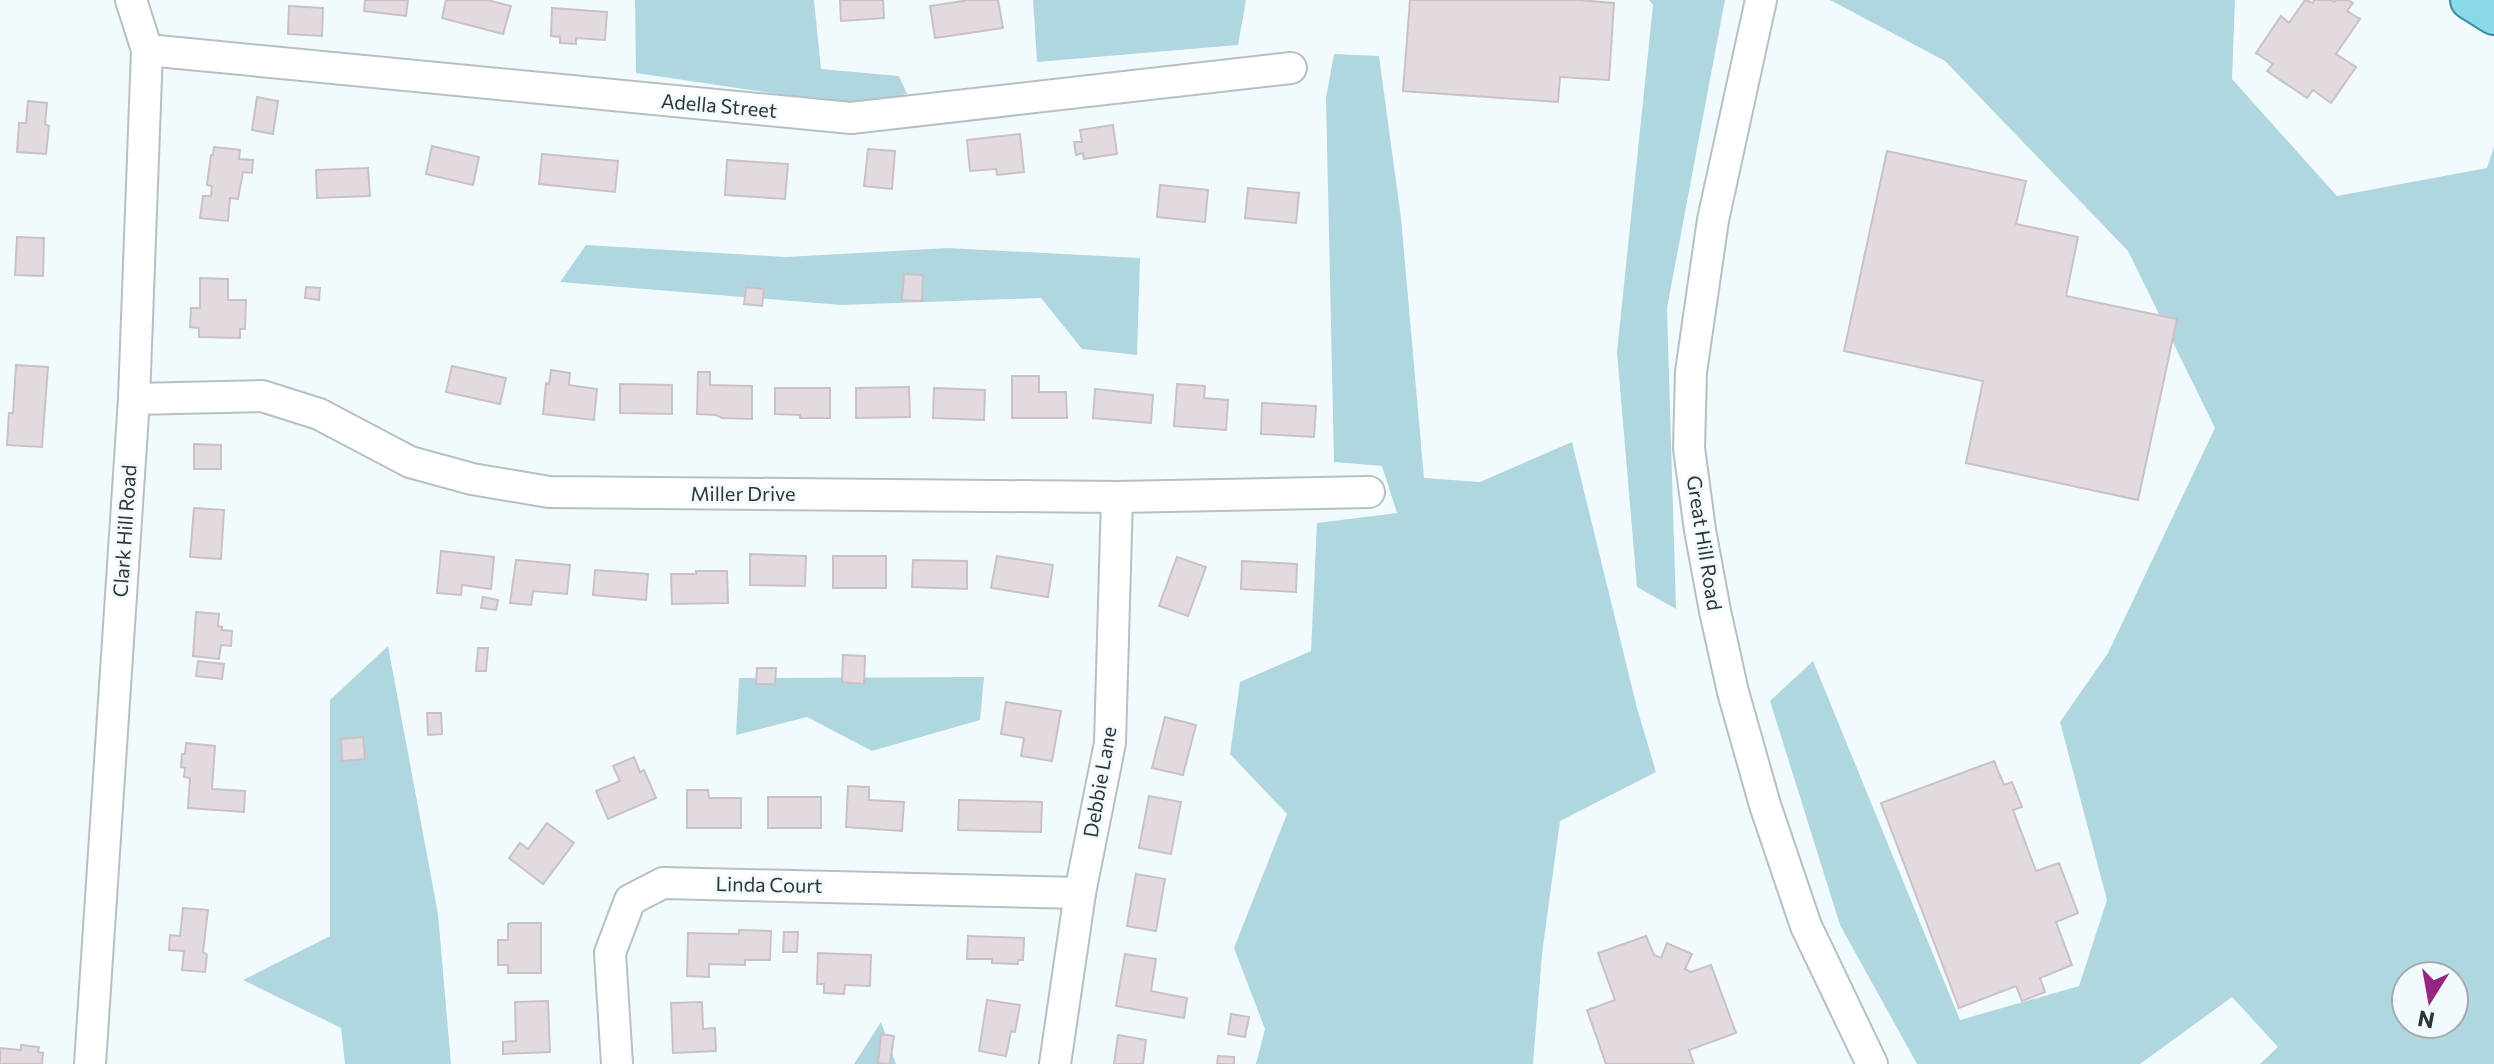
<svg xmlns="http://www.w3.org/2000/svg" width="2494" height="1064" viewBox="0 0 2494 1064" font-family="Commissioner,sans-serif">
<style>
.green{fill:#b0d7e0;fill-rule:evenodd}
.building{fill:#e2dae0;stroke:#c9c1c6;stroke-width:2}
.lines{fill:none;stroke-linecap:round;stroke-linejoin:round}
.minor-casing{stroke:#b6c0c3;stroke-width:34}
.major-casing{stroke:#388ea0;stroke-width:42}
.minor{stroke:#fff;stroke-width:30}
.major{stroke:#8bd8e8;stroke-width:38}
.labels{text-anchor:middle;stroke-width:6;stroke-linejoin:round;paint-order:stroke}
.street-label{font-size:20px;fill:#303435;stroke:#f1fbfe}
</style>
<rect width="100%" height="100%" fill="#f1fbfe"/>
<g class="green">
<path d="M635,0H814L821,69L899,76L907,94L851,105L636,73Z"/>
<path d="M1033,0H1246L1238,45L1037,62Z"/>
<path d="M1649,0H1725L1667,308L1676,609L1637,587L1617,352L1653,5Z"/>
<path d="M1830,0H2235L2232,79L2337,196L2487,168L2494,147V1064H2260L2278,1047L2232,997L2140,1064H1917L1840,925L1770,701L1813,661L1960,1020L2079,986L2107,900L2060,722L2108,653L2215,428L2128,251L1945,61ZM2406,976H2454V1024H2406Z"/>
<path d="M1334,54L1379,56L1401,218L1424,478L1480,482L1572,442L1637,708L1656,772L1560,821L1542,954L1533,1064H1256L1265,1029L1234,948L1287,814L1230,754L1240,682L1311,651L1317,523L1397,513L1382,466L1334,462L1326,98Z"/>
<path d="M586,245L786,257L948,248L1140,258L1137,355L1082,349L1041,298L841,305L560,282Z"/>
<path d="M388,646L438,914L451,1064H345L341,1028L243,980L330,936V700Z"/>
<path d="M984,677L980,720L872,751L807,717L736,735L739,678Z"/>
<path d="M881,1022L896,1064H854Z"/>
</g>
<g class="building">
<path d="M365,0H408L406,16L364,11Z"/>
<path d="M446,0H487L511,6L503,34L442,18Z"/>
<path d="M840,0H883L884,18L841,21Z"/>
<path d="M969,0H998L1003,28L935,38L930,6Z"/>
<path d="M1410,0H1578L1614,3L1609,80L1560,77L1558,102L1403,91Z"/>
<path d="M2305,0L2313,3L2314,0H2331L2334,2L2336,0H2348L2353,3L2347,11L2360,19L2336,54L2356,67L2331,103L2313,90L2307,98L2267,71L2273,64L2256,53L2281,16L2289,23Z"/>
<path d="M289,6L323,8L322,36L288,34Z"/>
<path d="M552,8L607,12L605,40L576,38V44L560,43V37L551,36Z"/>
<path d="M257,97L278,101L273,134L252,130Z"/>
<path d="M28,101L47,103L45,124L49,126L46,154L17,152L19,123H26Z"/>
<path d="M1113,125L1117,154L1084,159L1083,153L1076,155L1074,142H1082L1080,130Z"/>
<path d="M1020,134L1024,172L997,175L996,169L970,171L967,140Z"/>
<path d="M432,146L479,157L473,185L426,174Z"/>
<path d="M214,147L240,150L239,159L253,160L252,173L243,172L238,199L230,198L228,221L200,218L203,196H211L212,186L207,185L211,155H213Z"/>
<path d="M868,149L895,151L892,189L864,186Z"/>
<path d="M1887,151L2026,181L2016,224L2078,237L2066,296L2177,319L2138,500L1966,463L1983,381L1844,351Z"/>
<path d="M542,154L618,161L615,192L539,184Z"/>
<path d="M727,160L788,164L785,199L725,195Z"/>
<path d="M368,168L370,196L317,198L316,170Z"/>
<path d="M1160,185L1208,190L1205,222L1157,217Z"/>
<path d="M1248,188L1299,193L1296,223L1245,218Z"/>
<path d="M17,237L44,238L43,276L15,275Z"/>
<path d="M904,274L923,275L922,301L902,300Z"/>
<path d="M200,278L228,279V300H246L245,329H240V338L199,337V328L190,327L191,308H200Z"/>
<path d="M306,287L320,288L319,300L305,298Z"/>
<path d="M746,287L764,289L762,306L744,304Z"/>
<path d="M16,365L48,367L42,447L7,445L9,413H13Z"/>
<path d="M452,366L506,378L500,404L446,392Z"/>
<path d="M551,370L570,373L569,385L597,389L594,420L543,414L546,383L549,384Z"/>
<path d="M698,372H710V385L752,386V419L722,418L716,415L697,414Z"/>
<path d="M1012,376H1039V392H1066L1067,418H1012Z"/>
<path d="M620,384L672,385V414L620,413Z"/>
<path d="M1177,384L1205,386L1204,398L1228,400L1226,430L1174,426Z"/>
<path d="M909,387L910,417L856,418V388Z"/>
<path d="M775,388H830V418H800V415L775,414Z"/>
<path d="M934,388L985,390L984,420L933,418Z"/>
<path d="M1095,389L1153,395L1151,423L1093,418Z"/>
<path d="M1262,403L1316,406L1314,437L1261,434Z"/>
<path d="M194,444L221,445V469H194Z"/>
<path d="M194,508L224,510L221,559L190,557Z"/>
<path d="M441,551L494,557L491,589L462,585L461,595L437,593Z"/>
<path d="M750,554L806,556L805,586L750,585Z"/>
<rect x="833" y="556" width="53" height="32"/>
<path d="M997,556L1053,565L1048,597L991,588Z"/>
<path d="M1177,557L1206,567L1188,616L1159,606Z"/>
<path d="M516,560L570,565L567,594L533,591L531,605L510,603Z"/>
<path d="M913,560L967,561V589L912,587Z"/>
<path d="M1242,561L1297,564L1296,592L1241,589Z"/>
<path d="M595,570L648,574L646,600L593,595Z"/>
<path d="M696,571H727L728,603L672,604L671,574H696Z"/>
<path d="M483,597L498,600L496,610L481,608Z"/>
<path d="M196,612L219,614L218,626L222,627V630L232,631L231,646L221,645L219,659L193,656Z"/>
<path d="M478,648H488L486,671H476Z"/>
<path d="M843,655L865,656L864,684L842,682Z"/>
<path d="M198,661L224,664L222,679L196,676Z"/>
<path d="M757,668H776L775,684H756Z"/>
<path d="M1006,702L1061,711L1052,761L1021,756L1024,738L1001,734Z"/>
<path d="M427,713H441L442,734L428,735Z"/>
<path d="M1165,717L1196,725L1183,775L1152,768Z"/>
<path d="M363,737L365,759L342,761L341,739Z"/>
<path d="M186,743L215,746L212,789L245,791L244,812L188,808L190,778L184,777L185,768L181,767L182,754H185Z"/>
<path d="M634,757L640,772L644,770L656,798L608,819L596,791L620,781L613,766Z"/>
<path d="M1994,761L2004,785L2012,782L2022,807L2013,810L2036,871L2059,863L2078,913L2056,922L2072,965L2040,978L2045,992L2022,1001L2016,986L1959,1008L1881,803Z"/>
<path d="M848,786L869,787V800L904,802L902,831L846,827Z"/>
<path d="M687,790H708L709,798H741V828H687Z"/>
<path d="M1149,796L1181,802L1171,854L1139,848Z"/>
<rect x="768" y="797" width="53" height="31"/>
<path d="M959,800L1042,802L1041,832L958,830Z"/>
<path d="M547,823L574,843L543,884L509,858L520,843L528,849Z"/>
<path d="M1136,874L1165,879L1156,931L1127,926Z"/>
<path d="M183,908L208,910L203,952L207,955L205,972L182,970L184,951L169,950L170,935L180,936Z"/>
<path d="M510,923H541V973H508V965H498V940H508V924Z"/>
<path d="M739,930L771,931L770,960H745V965L709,964V977L687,976L688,933L739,934Z"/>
<path d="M784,932H798L797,952H783Z"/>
<path d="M968,936L1024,938L1023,960H1018V964L992,963V959H967Z"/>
<path d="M1646,936L1654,955L1661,958L1667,943L1692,954L1685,969L1691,972L1711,965L1736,1033L1689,1050L1694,1064H1606L1587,1010L1615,1000L1598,953Z"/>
<path d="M818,953L871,955L870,986L845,985L844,994L824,993V984H817Z"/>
<path d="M1125,954L1156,959L1151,991L1187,998L1184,1018L1116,1006Z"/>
<path d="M987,1000L1020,1005L1015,1032L1011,1031L1006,1056L979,1051Z"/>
<path d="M548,1001L550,1052L503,1054V1042L516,1041L515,1002Z"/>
<path d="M702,1002L703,1029L715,1028L716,1051L673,1053L671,1003Z"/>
<path d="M1231,1014L1249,1017L1245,1037L1228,1034Z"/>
<path d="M881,1034L894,1036L890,1064L878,1063Z"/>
<path d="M1118,1035L1146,1040L1143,1064H1114Z"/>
<path d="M21,1045L39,1047L38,1052L43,1053L42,1064H0V1048L21,1050Z"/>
<path d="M1218,1056L1234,1057V1064H1217Z"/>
</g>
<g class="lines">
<defs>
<g id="minor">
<path d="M1761,0L1713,220L1691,372L1689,448L1700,530L1715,611L1733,692L1765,805L1806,926L1872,1064"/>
<path d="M147,50L851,118L1291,68"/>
<path d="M134,399L262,396L319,414L410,462L472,479L549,492L1117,497L1369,492"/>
<path d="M90,1064L134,399L147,50L131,0"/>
<path d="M617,1064L610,953L630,900L663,883L1080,893"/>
<path d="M1055,1064L1080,893L1110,743L1117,497"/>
</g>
<path id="major" d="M2470,0L2494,15"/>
</defs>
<use href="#minor" class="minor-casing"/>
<use href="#major" class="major-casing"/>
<use href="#minor" class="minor"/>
<use href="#major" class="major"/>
</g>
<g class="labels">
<g class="street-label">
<text transform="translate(719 106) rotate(5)" y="7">Adella Street</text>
<text x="743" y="501">Miller Drive</text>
<text transform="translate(125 531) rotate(-86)" y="7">Clark Hill Road</text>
<text transform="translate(1704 543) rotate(81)" y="7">Great Hill Road</text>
<text transform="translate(1100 782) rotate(-80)" y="7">Debbie Lane</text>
<text transform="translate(769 885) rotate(1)" y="7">Linda Court</text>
</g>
</g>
<g transform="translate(2430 1000) rotate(191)"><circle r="38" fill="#f1fbfe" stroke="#a4abae" stroke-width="2"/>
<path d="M0-6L14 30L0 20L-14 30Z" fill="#972583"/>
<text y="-12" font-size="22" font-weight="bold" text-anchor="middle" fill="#303435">N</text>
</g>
</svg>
